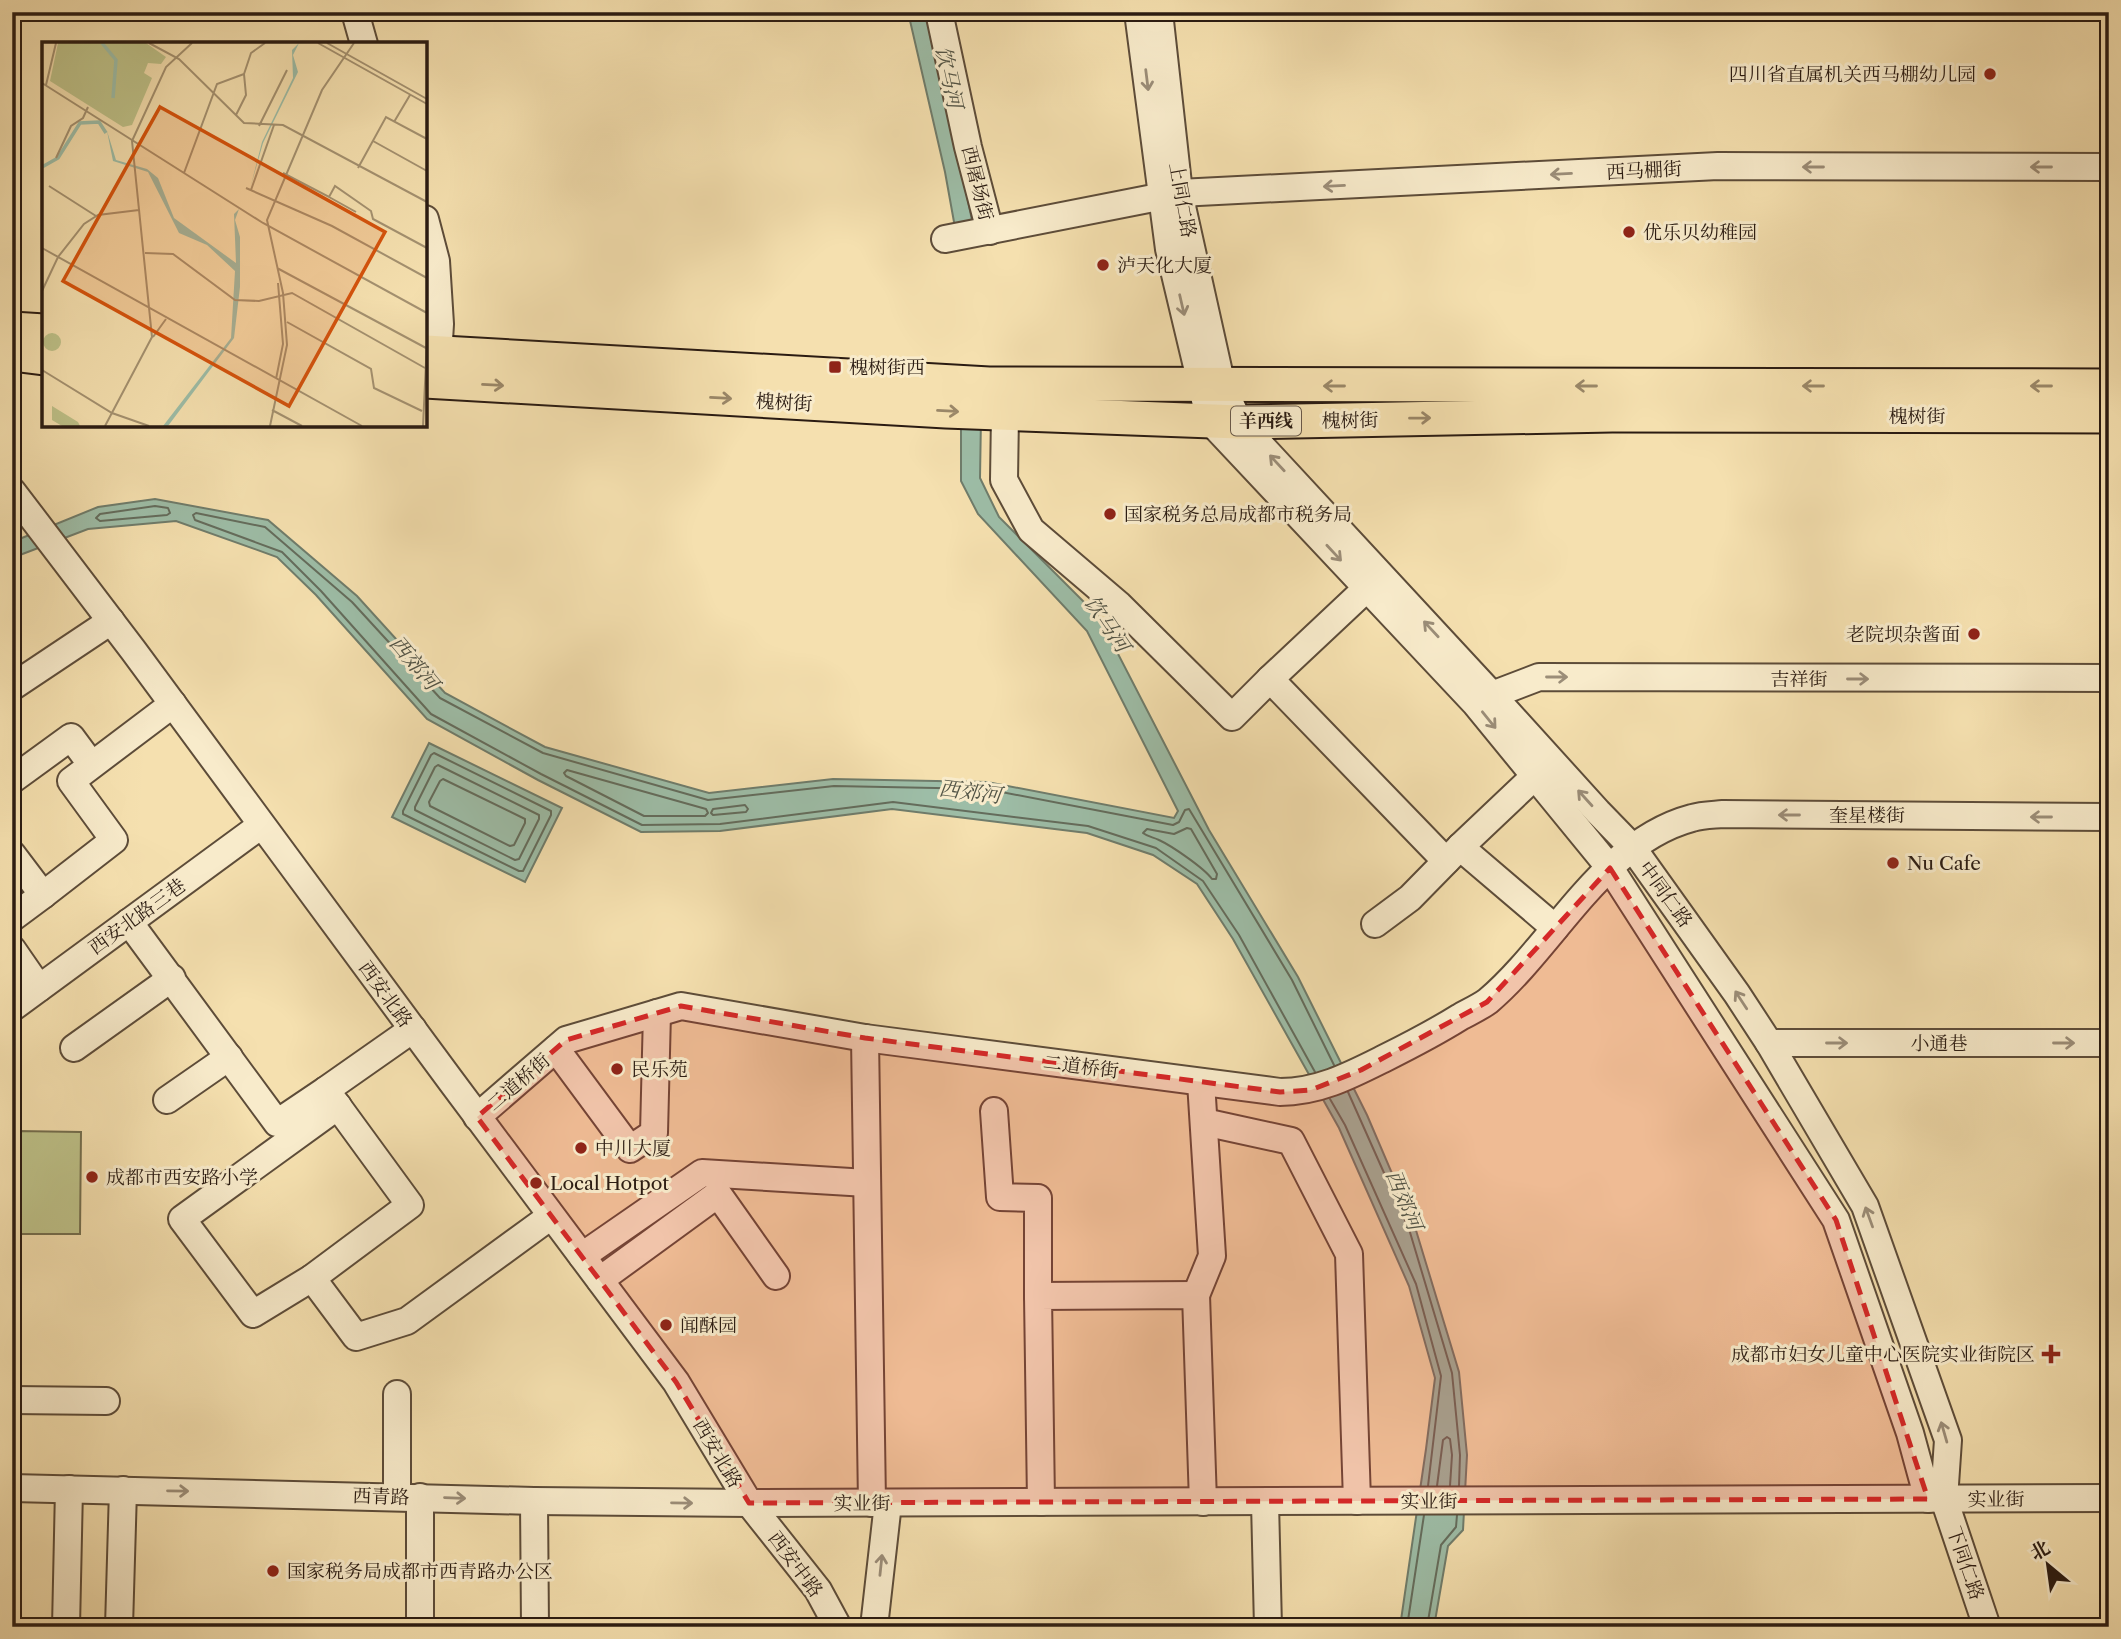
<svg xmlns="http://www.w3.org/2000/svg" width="2121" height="1639" viewBox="0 0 2121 1639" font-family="'Libre Caslon Text','Noto Serif SC',serif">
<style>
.green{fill:#bec289;stroke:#746e4e;stroke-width:2}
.water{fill:#9dbda7;stroke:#6f7c6b;stroke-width:2}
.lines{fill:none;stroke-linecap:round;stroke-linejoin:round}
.shore{stroke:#646c5c;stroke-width:2}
.minor-casing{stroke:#5d4c39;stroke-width:30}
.major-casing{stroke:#2a1b12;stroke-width:37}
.minor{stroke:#f8ebcb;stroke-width:26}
.major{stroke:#f5e0af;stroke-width:33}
.oneway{stroke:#9b8d78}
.oneway2{stroke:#9a8768}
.marked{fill:#d62828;fill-opacity:0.2;stroke:#d62828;stroke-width:5;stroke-dasharray:14 9;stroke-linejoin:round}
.poi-dot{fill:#8f2418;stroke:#f8ebcb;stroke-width:2.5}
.labels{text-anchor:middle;stroke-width:6;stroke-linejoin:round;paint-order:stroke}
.shield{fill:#f8ebcb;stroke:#68594a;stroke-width:2}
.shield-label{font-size:18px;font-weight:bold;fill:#2a1b12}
.poi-label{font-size:19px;fill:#2a1b12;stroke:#f8ebcb;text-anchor:start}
.street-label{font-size:19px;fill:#2a1b12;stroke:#f8ebcb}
.water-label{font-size:21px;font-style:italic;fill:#525446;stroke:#f8ebcb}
.inset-river{fill:none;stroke:#9dbda7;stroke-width:3.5}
.inset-road{fill:none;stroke:#a49170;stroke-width:2}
.view{fill:#d5530d;fill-opacity:0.15;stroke:#d5530d;stroke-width:3.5}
.inset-edge{fill:none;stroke:#2a1b12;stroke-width:3.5}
</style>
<rect width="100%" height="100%" fill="#f5e0af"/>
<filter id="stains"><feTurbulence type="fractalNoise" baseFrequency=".00286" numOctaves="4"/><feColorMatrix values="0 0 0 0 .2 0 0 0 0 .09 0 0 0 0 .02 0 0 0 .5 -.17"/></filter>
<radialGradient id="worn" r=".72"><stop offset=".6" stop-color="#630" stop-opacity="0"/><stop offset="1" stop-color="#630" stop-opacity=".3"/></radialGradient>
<path class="green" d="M17,1131L81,1132L80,1234H16Z"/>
<g class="water">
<path d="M908,12H929L974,230L956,233L945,172Z"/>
<path d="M981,417L980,478L999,517L1099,617L1209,830L1298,977L1367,1115L1415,1227L1459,1372L1467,1455L1463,1530L1448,1546L1434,1627H1400L1426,1449L1435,1378L1409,1286L1339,1128L1233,939L1197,884L1153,855L1087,833L892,809L720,831L641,832L538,780L427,719L316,595L277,557L176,521L88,529L12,558V542L98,507L155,499L268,520L357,596L445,693L545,747L709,793L833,779L987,782L1174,818L1178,811L1087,631L978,514L961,481V418Z"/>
<path d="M429,743L562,808L525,882L392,817Z"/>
</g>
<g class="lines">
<g class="shore">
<path d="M155,506L168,508L170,513L167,515L100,521L96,518L100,514Z"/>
<path d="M434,753L551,811V815L523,871H519L403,814V811L431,755Z"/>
<path d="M438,765L539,815V819L519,859L515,860L415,810V807L435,767Z"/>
<path d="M567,770L706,809L708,813L705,816H644L566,776L564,773Z"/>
<path d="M443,779L525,819V823L514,845L510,846L430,806L429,802L440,781Z"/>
<path d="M745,805L748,809L746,812L713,815L711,813L713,809Z"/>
<path d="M1187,828L1191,829L1217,874L1216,879H1212C1204,868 1172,846 1159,840C1153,837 1148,837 1143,833L1147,829L1174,834Z"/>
<path d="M1315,1072L1239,935L1203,881L1156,848L1088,826L893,802L720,824L642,825L541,774L431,714L321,591L282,552L195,520L193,515L196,513L265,527L352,602L440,698L543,753L708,800L834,786L986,789L1173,825L1179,822L1185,810L1189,809L1292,980L1334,1065"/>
<path d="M1348,1092L1409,1229L1452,1373L1460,1455L1459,1486"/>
<path d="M1330,1099L1345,1125L1416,1284L1441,1376L1428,1486"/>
<path d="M1437,1486L1443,1440L1447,1437L1450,1439L1452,1455L1450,1486"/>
<path d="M1407,1627L1424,1515"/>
<path d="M1427,1627L1441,1545L1456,1527L1457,1515"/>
</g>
<defs>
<g id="minor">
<path d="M355,12L364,44"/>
<path d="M939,12L968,147L990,231"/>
<path d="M1138,12L1169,249L1210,421L1475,703L1610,868L1836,1220L1910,1433L1928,1499"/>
<path d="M1159,12L1179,193L1222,386L1239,422L1492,695L1598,812L1632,847L1737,994L1769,1043L1865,1206L1948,1440L1944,1499L1987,1627"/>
<path d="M425,219L436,261L440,324L437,373"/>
<path d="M945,239L1179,193L1718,166L2109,167"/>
<path d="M1005,414L1004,480L1031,530L1119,605L1232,717L1270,679"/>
<path d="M12,491L133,650L451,1081L676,1382L749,1503L818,1590L838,1627"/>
<path d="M1367,588L1270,679L1446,861"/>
<path d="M12,687L111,621"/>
<path d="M1492,695L1539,677L2109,678"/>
<path d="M12,780L71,737L91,764"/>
<path d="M1460,847L1555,928"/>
<path d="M12,854L43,895L114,840L71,781L173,704"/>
<path d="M12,918L43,895"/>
<path d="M129,922L277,1123L326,1090"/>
<path d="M1375,924L1410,898L1460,847L1535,776"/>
<path d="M12,949L39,988"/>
<path d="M12,1008L256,829L262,826"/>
<path d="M413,1029L326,1090L410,1205L312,1278L356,1337L407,1321L551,1216"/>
<path d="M865,1038L872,1503"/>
<path d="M1769,1043H2109"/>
<path d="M74,1048L172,978"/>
<path d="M556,1049L630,1149L654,1133L657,1013"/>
<path d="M167,1100L229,1057"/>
<path d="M994,1111L1000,1197L1038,1198V1296"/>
<path d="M477,1117L566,1040L681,1006L865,1038L1280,1092C1319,1092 1351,1075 1385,1058C1411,1045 1436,1032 1460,1017C1469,1012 1480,1007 1488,1001C1555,944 1602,842 1692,818C1702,815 1713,815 1723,814L2109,817"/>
<path d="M1204,1122L1291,1141L1349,1254L1357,1501"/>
<path d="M582,1256L702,1173L867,1183"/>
<path d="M312,1278L253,1314L182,1219L338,1106"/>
<path d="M600,1280L718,1194L776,1276"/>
<path d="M1196,1295L1212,1256L1201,1082"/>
<path d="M12,1400L106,1401"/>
<path d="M12,1488L534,1501L749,1503L2109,1498"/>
<path d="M397,1496V1394"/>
<path d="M534,1501L535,1627"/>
<path d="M1041,1502L1038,1296L1196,1295L1203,1502"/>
<path d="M1265,1502L1268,1627"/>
<path d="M66,1627L69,1489"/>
<path d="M119,1627L123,1490"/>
<path d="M420,1627V1497"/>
<path d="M874,1627L888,1503"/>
</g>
<g id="major">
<path d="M12,329L44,331"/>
<path d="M425,352L989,384L2109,386"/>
<path d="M12,354L44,358"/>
<path d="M425,381L946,411L1239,422L1612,415L2109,416"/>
</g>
</defs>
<use href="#minor" class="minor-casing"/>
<use href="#major" class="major-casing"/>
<use href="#minor" class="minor"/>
<use href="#major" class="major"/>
</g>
<defs><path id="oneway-shaft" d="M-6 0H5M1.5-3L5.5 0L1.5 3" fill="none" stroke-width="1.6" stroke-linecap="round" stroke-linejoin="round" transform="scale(1.75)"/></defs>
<g class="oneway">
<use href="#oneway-shaft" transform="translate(1147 80) rotate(83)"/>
<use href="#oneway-shaft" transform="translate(1813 167) rotate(-180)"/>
<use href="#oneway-shaft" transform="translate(2041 167) rotate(-180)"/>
<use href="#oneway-shaft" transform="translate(1561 174) rotate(177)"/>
<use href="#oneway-shaft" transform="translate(1334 186) rotate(177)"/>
<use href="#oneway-shaft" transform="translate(1182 305) rotate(77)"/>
<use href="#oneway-shaft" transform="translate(1277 463) rotate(-133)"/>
<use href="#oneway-shaft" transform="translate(1334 553) rotate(47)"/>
<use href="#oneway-shaft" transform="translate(1431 629) rotate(-133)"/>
<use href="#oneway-shaft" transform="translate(1557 677)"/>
<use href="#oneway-shaft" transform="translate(1858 679)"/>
<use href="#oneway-shaft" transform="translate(1489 720) rotate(51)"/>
<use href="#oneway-shaft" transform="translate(1585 798) rotate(-132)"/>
<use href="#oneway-shaft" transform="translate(1789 815) rotate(-180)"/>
<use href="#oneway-shaft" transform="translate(2041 817) rotate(-180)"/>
<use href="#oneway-shaft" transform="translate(1741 1000) rotate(-123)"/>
<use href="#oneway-shaft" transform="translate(1837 1043)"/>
<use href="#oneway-shaft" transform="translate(2064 1043)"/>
<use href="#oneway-shaft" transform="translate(1869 1217) rotate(-110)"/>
<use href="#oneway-shaft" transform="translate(1944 1432) rotate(-106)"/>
<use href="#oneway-shaft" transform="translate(178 1491) rotate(1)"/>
<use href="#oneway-shaft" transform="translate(455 1498) rotate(2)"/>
<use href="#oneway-shaft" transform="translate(682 1503) rotate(1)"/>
<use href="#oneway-shaft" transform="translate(881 1565) rotate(-84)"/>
</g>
<g class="oneway2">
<use href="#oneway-shaft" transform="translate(493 385) rotate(3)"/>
<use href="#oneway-shaft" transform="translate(1334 386) rotate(180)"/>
<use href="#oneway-shaft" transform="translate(1586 386) rotate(180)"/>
<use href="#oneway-shaft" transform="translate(1813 386) rotate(180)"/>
<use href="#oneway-shaft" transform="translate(2041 386) rotate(180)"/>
<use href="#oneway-shaft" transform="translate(721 398) rotate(3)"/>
<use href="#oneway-shaft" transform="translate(948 411) rotate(3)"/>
<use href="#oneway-shaft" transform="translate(1420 418) rotate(-1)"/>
</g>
<path class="marked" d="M1610,868L1836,1220L1928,1499L749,1503L676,1382L477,1117L566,1040L681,1006L865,1038L1280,1092L1311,1090L1361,1070L1487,1002Z"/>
<g class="poi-dot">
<circle cx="1990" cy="74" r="7"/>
<circle cx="1629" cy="232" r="7"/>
<circle cx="1103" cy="265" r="7"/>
<rect x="828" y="360" width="14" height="14" rx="3.5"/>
<circle cx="1110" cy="514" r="7"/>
<circle cx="1974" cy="634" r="7"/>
<circle cx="1893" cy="863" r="7"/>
<circle cx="617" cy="1069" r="7"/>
<circle cx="581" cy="1148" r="7"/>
<circle cx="92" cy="1177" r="7"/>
<circle cx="536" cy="1183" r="7"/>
<circle cx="666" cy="1325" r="7"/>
<path d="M2047.5 1343.5h7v7h7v7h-7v7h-7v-7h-7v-7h7z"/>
<circle cx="273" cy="1571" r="7"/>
</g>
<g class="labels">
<rect class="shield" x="1231" y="406.5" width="70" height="29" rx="5"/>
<g class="shield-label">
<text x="1266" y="427">羊西线</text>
</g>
<g class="poi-label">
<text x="1976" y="81" text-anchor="end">四川省直属机关西马棚幼儿园</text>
<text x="1643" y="239">优乐贝幼稚园</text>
<text x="1117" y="272">泸天化大厦</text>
<text x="849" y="374">槐树街西</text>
<text x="1124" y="521">国家税务总局成都市税务局</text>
<text x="1960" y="641" text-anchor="end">老院坝杂酱面</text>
<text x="1907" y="870">Nu Cafe</text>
<text x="631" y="1076">民乐苑</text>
<text x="595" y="1155">中川大厦</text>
<text x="106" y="1184">成都市西安路小学</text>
<text x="550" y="1190">Local Hotpot</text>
<text x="680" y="1332">闻酥园</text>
<text x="2035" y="1361" text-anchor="end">成都市妇女儿童中心医院实业街院区</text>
<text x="287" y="1578">国家税务局成都市西青路办公区</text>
</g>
<g class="street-label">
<text transform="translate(1644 170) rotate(-3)" y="7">西马棚街</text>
<text transform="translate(978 183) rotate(76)" y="7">西屠场街</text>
<text transform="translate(1183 200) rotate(80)" y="7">上同仁路</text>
<text transform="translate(784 402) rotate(3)" y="7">槐树街</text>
<text x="1917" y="423">槐树街</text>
<text transform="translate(1350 420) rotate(-1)" y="7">槐树街</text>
<text x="1799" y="686">吉祥街</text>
<text x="1867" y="822">奎星楼街</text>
<text transform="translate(1666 894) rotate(54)" y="7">中同仁路</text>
<text transform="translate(137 916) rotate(-36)" y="7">西安北路三巷</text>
<text transform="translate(386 994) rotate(54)" y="7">西安北路</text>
<text x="1939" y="1050">小通巷</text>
<text transform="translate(1081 1066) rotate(7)" y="7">二道桥街</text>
<text transform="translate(518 1082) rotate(-41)" y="7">二道桥街</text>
<text transform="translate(718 1453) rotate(59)" y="7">西安北路</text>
<text transform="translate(381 1496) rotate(2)" y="7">西青路</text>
<text x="1996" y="1506">实业街</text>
<text x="1429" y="1508">实业街</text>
<text x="862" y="1510">实业街</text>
<text transform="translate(1966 1563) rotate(71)" y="7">下同仁路</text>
<text transform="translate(796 1564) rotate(53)" y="7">西安中路</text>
</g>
<g class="water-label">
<text transform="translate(949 77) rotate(78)" y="7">饮马河</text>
<text transform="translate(1107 624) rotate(56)" y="7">饮马河</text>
<text transform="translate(414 663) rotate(50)" y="7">西郊河</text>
<text transform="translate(970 792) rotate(7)" y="7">西郊河</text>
<text transform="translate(1404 1200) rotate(68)" y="7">西郊河</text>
</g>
</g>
<g transform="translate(42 42)">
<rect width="385" height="385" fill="#f5e0af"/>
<path d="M16,1H104L124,15L119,22L106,21L102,31L110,36L90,83L81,85L8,39ZM1 300a9 9 0 1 1 18 0a9 9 0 1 1-18 0ZM10,364L36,380L38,384H20L10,378Z" fill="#bec289"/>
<path d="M257,1L251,13L256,30L221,101L208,147L220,100L251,36L250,8ZM65,89L74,118L105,127L116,136L132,176L194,221L192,172L197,167L193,178L198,195V245L192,296L126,384H121L189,296L193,229L165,203L137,191L106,130L71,119Z" fill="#9dbda7"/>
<path class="inset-river" d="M60,1L74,18L71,56M0,125L16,116L38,81L57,80L64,91"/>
<path class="inset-road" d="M107,1L137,17L202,81L241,83L385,160M276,1L385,62M285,1L385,57M0,41L221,181L385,271M4,43L14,1M194,73L204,53L202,32L209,11L223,1M352,80L368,53M217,84L245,28M331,99L385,129M14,116L29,84L41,76L46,65M316,126L344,75L385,97M142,131L175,42L202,32M241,131L287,155L293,144L329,169L331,177L385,206M7,144L54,174M204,146L290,184L385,236M209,148L232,83M287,155L314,170M0,206L320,384M103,211L131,212L193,258L217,259L250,251L383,326M235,226L384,306M0,249L16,215L42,182L56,173L97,168M245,280L329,327L332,346L380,369M111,295L124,277M0,328L70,371L107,384M234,337L241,302L236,241M230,368L260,384M63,384L110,295L90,99L124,25L150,1M228,384L245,303L241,251L225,178L280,48L312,1M381,384L385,299"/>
<path class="view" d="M118,65L343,190L247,364L21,239Z"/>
<rect width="385" height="385" class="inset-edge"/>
</g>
<rect width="2121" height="1639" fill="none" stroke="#f5e0af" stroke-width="42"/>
<rect x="14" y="14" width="2093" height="1611" fill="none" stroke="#2a1b12" stroke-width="3.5"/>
<rect x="21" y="21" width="2079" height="1597" fill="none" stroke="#2a1b12" stroke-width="2"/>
<g transform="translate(2048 1565) rotate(331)" stroke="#f8ebcb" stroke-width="5" paint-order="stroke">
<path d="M0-5L12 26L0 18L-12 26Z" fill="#2a1b12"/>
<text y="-10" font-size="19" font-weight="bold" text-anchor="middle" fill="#2a1b12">北</text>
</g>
<rect width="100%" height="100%" filter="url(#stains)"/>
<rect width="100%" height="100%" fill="url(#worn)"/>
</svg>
